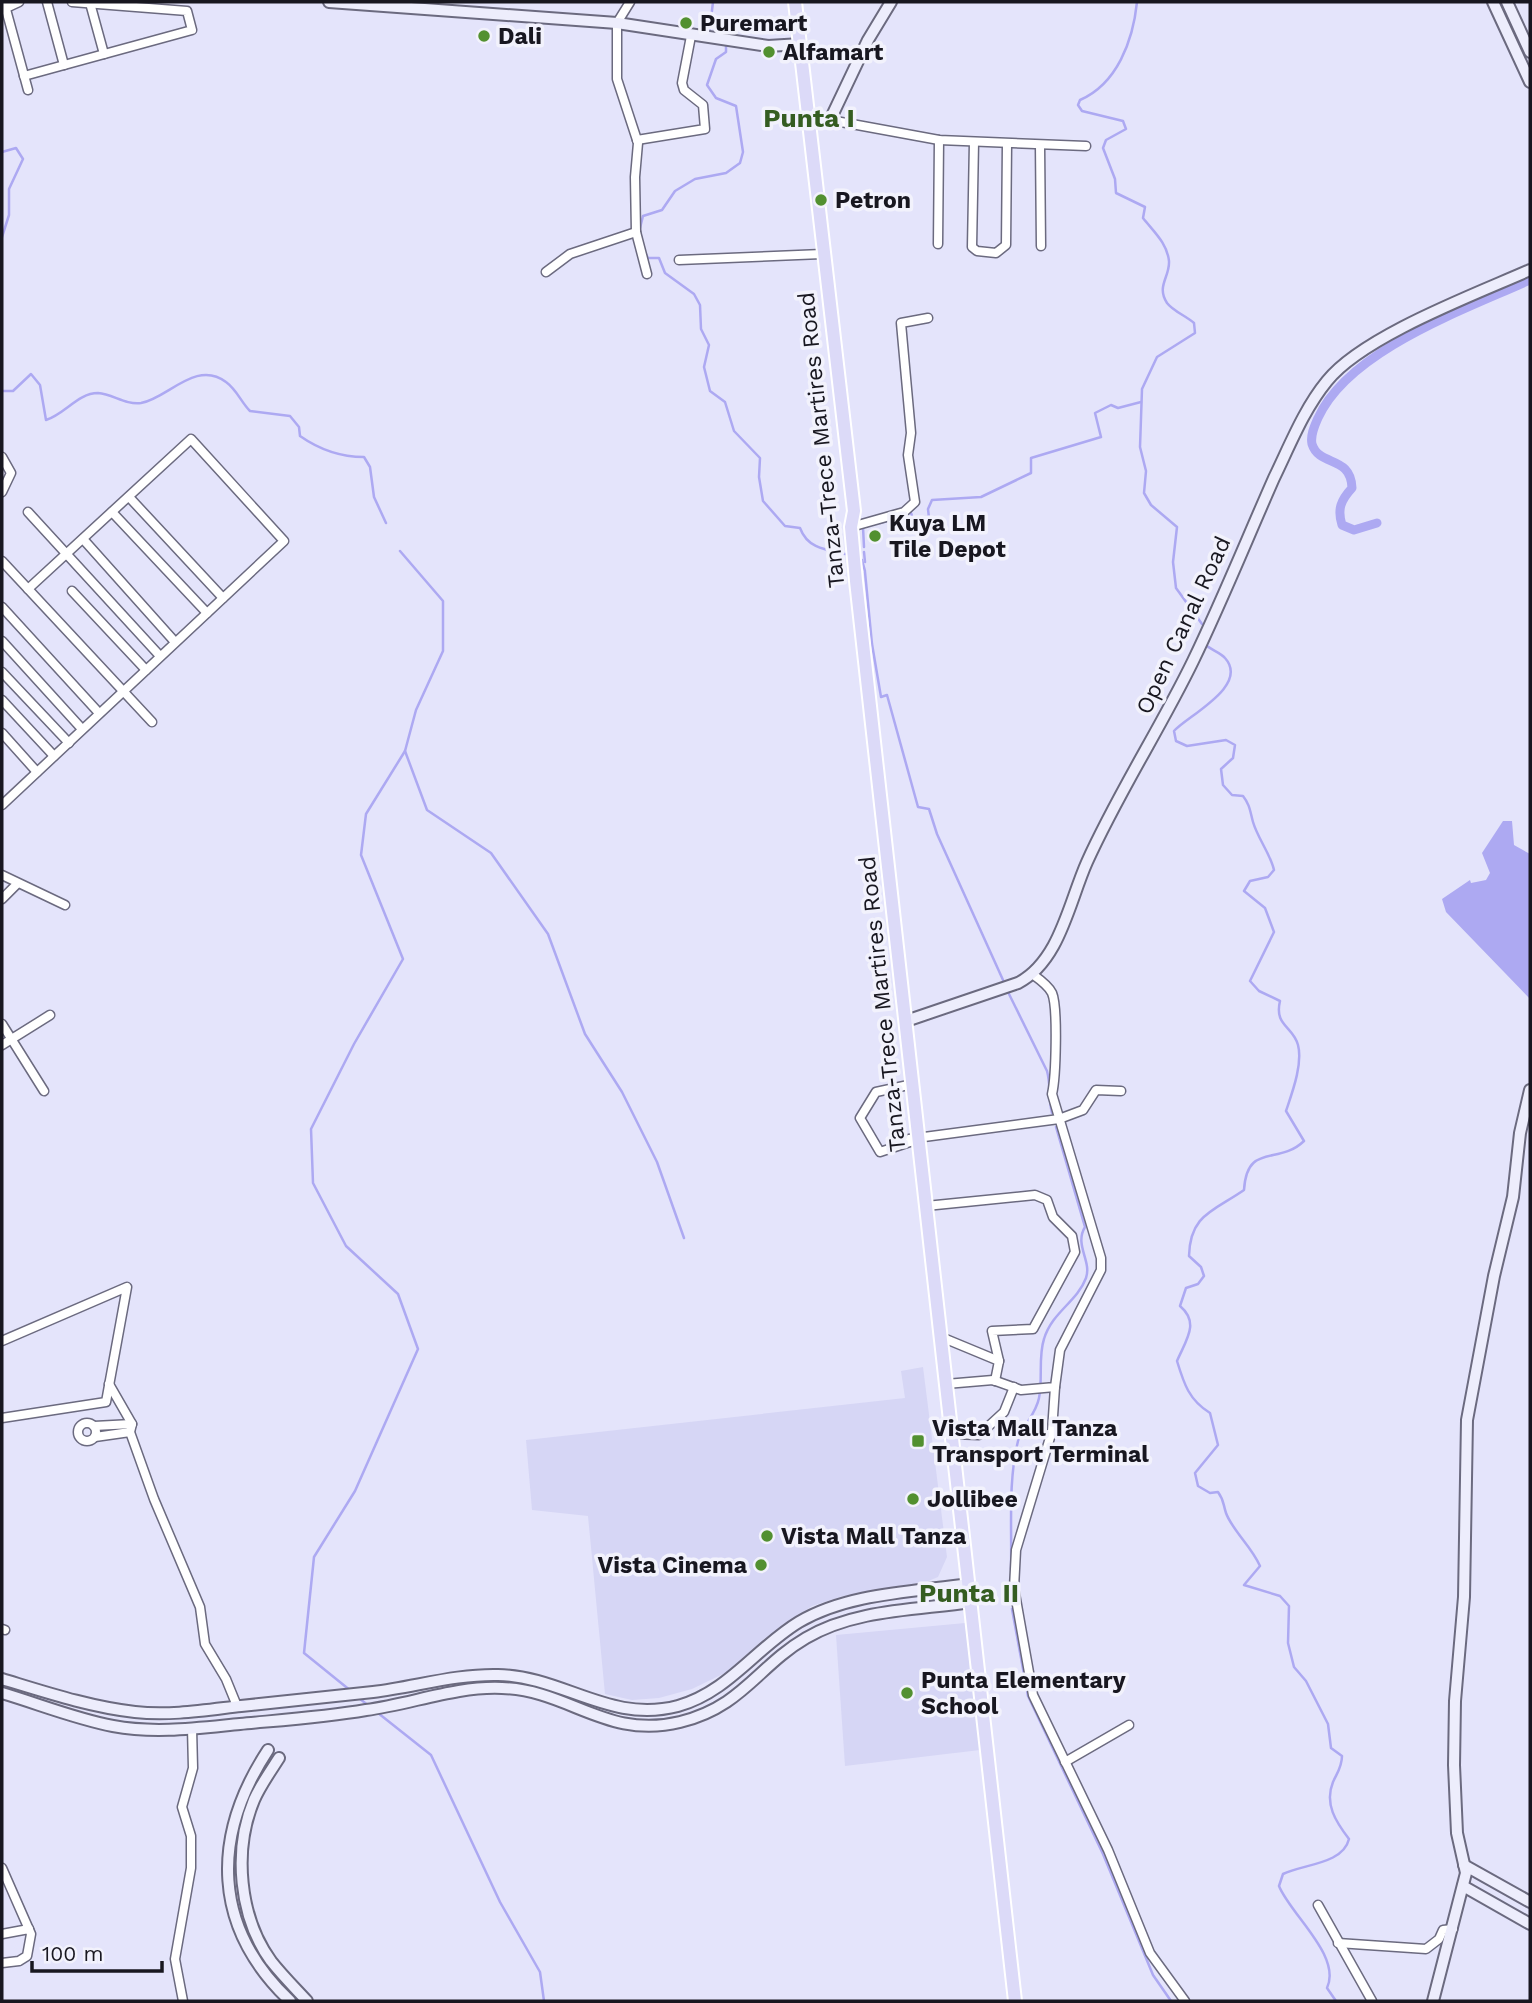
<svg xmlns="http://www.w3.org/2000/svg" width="1532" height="2003" viewBox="0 0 1532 2003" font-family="'Work Sans',sans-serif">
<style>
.built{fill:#d6d6f5}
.water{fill:#ada9f2}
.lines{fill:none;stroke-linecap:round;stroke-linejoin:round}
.stream{stroke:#ada9f2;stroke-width:2.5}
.canal{stroke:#ada9f2;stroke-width:9}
.street-casing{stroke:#6b6a7f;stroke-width:11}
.secondary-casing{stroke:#6b6a7f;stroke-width:14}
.primary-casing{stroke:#fff;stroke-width:16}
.street{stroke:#fff;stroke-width:8}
.secondary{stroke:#ededfc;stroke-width:10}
.primary{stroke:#dcdaf8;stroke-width:12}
.poi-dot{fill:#529030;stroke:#f2f2fc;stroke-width:2.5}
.labels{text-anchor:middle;stroke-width:7;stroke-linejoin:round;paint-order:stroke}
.poi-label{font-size:23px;font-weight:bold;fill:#181720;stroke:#f2f2fc;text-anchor:start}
.street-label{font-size:23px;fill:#181720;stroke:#f2f2fc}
.quarter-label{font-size:26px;font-weight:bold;fill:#355d21;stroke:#f2f2fc}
</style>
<rect width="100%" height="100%" fill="#e4e4fb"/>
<g class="built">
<path d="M923,1367L947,1557L938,1577L926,1582L843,1596L812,1606L765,1638L727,1672L692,1689L659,1698L632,1700L605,1694L588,1516L532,1510L526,1440L905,1398L901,1371Z"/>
<path d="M965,1623L980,1750L845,1766L836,1635Z"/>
</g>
<path class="water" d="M1503,821H1512L1514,845L1530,854V999L1446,912L1442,899L1470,880L1471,883L1486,880L1490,873L1482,853Z"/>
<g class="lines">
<g class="stream">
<path d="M1137,2C1133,41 1117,84 1080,100L1078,105L1082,111L1123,121L1126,129L1106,140L1103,148L1115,179L1116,193L1145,207L1143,218C1154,232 1167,243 1169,261C1170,277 1156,286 1167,303C1173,311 1186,316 1194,323L1195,333L1157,357L1142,389L1140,447L1146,471L1144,493L1151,505L1177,527L1173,562L1176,588L1202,624"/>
<path d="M709,35L713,2"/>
<path d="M2,152L16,148L23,159L9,189V215L2,237"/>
<path d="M640,228L643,216L662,210L675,191L695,179L726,173L740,163L743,152L736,106L716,98L707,85L716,59L726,52V42"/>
<path d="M646,254L648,258H659L665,273L694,294L700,305L701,329L709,345L704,367L710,391L725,402L734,431L760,458L759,477L763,501L785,526L800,528C808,550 829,550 850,555"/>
<path d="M2,391H13L31,374L40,385L46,420C65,414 78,393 98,393C113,394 125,405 141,403C167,399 196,359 226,382C237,390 241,402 250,411L290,416L299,427L300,436C320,450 340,457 364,457L370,467L374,497L386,523"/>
<path d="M906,514L911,513L914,522L929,518L928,509L932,500L981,497L1031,473V458L1101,437L1095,413L1111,405L1118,408L1141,402"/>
<path d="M880,523L897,518"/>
<path d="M863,527L864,547"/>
<path d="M864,552L865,562"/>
<path d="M857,557L862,560L865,571"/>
<path d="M865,572L872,644L881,697L887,695L918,807L929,809L937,834L1003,980"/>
<path d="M1207,646C1212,650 1221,653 1225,658C1250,686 1187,716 1174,731L1176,741L1187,746L1226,740L1235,745L1233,758L1221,769L1223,785L1232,795L1243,796C1250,805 1250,811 1253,822C1258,839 1270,853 1274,870L1268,877L1250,881L1244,891L1265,908L1274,932L1250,981L1259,991L1280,1001C1274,1026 1293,1026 1298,1045C1303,1064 1292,1093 1286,1111L1304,1141C1278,1166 1247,1142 1244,1190C1214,1211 1190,1214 1189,1256L1201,1267L1204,1276L1198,1284L1186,1288L1180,1306C1200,1323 1186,1340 1177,1361C1184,1384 1189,1400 1210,1413L1218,1445L1195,1473L1198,1486L1210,1493L1218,1492C1224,1500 1223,1504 1226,1513C1232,1530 1252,1547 1260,1566L1244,1585L1280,1596L1289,1606L1288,1643L1294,1667L1306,1681L1328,1724L1331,1748L1342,1756C1342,1767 1337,1773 1333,1782C1324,1804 1336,1822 1349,1839C1343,1864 1304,1864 1283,1874L1279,1886C1290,1914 1342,1956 1327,1988L1336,2001"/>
<path d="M405,751L427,810L491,853L548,934L585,1034L622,1092L657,1162L684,1238"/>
<path d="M1009,994L1047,1071C1051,1085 1048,1098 1052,1113"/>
<path d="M1011,1569C1012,1527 1008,1481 1018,1441C1023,1425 1036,1414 1039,1398C1043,1379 1038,1357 1044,1339C1052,1312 1077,1302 1086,1278C1092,1261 1074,1245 1085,1227L1056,1127"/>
<path d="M1012,1609L1028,1696L1103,1854L1153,1975L1171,2001"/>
<path d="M351,1691L304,1653L314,1557L355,1491L418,1349L398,1294L346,1246L313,1183L311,1129L354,1044L403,959L361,855L366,814L405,751L416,710L443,651V601L400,551"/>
<path d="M359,1698L370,1707"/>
<path d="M378,1713L431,1755L500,1902L540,1972L544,2001"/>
</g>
<path class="canal" d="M1377,523L1354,530L1342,525C1337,509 1341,500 1352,488C1351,455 1319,467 1312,444C1310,435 1315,425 1318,418C1349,350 1464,310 1530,280"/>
<defs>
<g id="street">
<path d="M4,2L28,90"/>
<path d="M47,2L64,65"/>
<path d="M630,2L617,23V79L638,143L635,177L636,232L647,274"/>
<path d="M90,3L104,54"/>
<path d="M6,8L19,2"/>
<path d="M24,76L192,30L187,11L72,2"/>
<path d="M830,120L939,140L1086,146"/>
<path d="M637,140L705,129L703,105L684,90L682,83L691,36"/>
<path d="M974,142L972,247L977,251L996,253L1006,245L1007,144"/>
<path d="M1040,145L1041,246"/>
<path d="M938,244L939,140"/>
<path d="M679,260L822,254"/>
<path d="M546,272L570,254L636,232"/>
<path d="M2,457L11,473L2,492"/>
<path d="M129,497L223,598"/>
<path d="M28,512L160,656"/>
<path d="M112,512L207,613"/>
<path d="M851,527L904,512L915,502L908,455L911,433L901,323L928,318"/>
<path d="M83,539L175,642"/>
<path d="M2,561L152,722"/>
<path d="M72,591L146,670"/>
<path d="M2,607L99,713"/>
<path d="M2,641L82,729"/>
<path d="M2,672L69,743"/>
<path d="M2,700L54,756"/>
<path d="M2,733L37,772"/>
<path d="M2,805L284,541L191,439L28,589"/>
<path d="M2,875L65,905"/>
<path d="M2,899L17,884"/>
<path d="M2,1024L44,1091"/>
<path d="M2,1045L50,1015"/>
<path d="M913,1084L876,1092L860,1118L880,1152L910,1142L909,1139L1059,1119L1083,1110L1096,1090L1121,1091"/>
<path d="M926,1206L1035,1195L1047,1200L1053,1217L1072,1236L1075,1252L1033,1329L992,1331L999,1361"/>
<path d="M941,1337L999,1361L995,1381"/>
<path d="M2,1341L127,1287L106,1402L2,1418"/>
<path d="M109,1384L132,1424L130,1432L154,1499L200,1607L205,1644L226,1679L237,1706"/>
<path d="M946,1384L993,1380L1021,1390L1055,1387L1060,1350L1101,1270V1258L1052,1094C1056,1077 1058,1007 1052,993C1048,985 1039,979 1032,974"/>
<path d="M1055,1387L1052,1431L1016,1550L1014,1588L1033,1695L1108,1850L1150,1953L1185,2001"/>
<circle cx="87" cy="1432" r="9"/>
<path d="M94,1426L132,1424"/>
<path d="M952,1434L979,1435L1004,1412L1014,1387"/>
<path d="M95,1437L130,1432"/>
<path d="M2,1629L5,1630"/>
<path d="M1065,1762L1129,1725"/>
<path d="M2,1868L31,1934L27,1956L19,1961L2,1963"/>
<path d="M1318,1905L1372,2001"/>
<path d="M2,1934L29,1929"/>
<path d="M1338,1943L1426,1949L1439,1939L1443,1930L1453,1929"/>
<path d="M183,2001L175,1959L191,1868V1836L182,1807L193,1768L192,1728"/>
</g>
<g id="secondary">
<path d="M329,2L617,23L768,46L801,44"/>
<path d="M1493,2L1530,82"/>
<path d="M1507,2L1530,52"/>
<path d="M809,121L830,120L868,40L891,2"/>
<path d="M906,1021L1018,983C1060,961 1069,902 1087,862C1118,793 1160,729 1193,661C1222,601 1247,539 1274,478C1290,445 1304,409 1327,381C1363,336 1476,294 1530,270"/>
<path d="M2,1679C45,1692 90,1707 135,1712C170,1716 206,1710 241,1706C285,1701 329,1697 373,1692C415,1687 455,1674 498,1675C563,1676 610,1724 678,1706C728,1692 756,1648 799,1622C848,1593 913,1592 969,1584"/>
<path d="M2,1693C39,1704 76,1719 113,1726C155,1734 198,1728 240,1724C282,1720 325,1717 366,1710C412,1704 455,1686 502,1688C569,1690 607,1740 680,1722C742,1707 758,1666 806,1638C855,1609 917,1610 971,1602"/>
<path d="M268,1750C211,1837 212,1927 290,2001"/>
<path d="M279,1758C270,1772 260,1786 254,1800C233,1850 239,1917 271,1961C282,1975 295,1988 307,2001"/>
<path d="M1464,1865L1530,1902"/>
<path d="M1463,1886L1530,1924"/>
<path d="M1433,2001L1466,1873L1457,1833L1454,1765L1455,1701L1464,1597L1467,1420L1494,1276L1513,1197L1520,1133L1530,1090"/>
</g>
<path id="primary" d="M795,2L854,511L851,527L856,581L1015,2001"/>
</defs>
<use href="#street" class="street-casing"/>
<use href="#secondary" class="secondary-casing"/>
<use href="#primary" class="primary-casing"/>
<use href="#street" class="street"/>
<use href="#secondary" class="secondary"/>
<use href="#primary" class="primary"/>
</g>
<g class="poi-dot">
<circle cx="686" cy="23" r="7"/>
<circle cx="484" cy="36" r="7"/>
<circle cx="769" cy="52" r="7"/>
<circle cx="821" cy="200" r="7"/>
<circle cx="875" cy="536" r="7"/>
<rect x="911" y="1434" width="14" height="14" rx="3.5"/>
<circle cx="913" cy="1499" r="7"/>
<circle cx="767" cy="1536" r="7"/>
<circle cx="761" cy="1565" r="7"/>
<circle cx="907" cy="1693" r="7"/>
</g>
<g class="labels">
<g class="poi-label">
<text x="700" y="31">Puremart</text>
<text x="498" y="44">Dali</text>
<text x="783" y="60">Alfamart</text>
<text x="835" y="208">Petron</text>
<text x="889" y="531">Kuya LM<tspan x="889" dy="26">Tile Depot</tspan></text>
<text x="932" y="1436">Vista Mall Tanza<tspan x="932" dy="26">Transport Terminal</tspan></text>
<text x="927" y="1507">Jollibee</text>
<text x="781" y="1544">Vista Mall Tanza</text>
<text x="747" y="1573" text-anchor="end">Vista Cinema</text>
<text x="921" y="1688">Punta Elementary<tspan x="921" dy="26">School</tspan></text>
</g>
<g class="street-label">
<text transform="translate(821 440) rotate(-96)" y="8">Tanza-Trece Martires Road</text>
<text transform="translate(1183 625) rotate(-65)" y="8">Open Canal Road</text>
<text transform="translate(882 1004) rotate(-96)" y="8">Tanza-Trece Martires Road</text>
</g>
<g class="quarter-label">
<text x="809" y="127">Punta I</text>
<text x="969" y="1602">Punta II</text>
</g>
</g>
<rect width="1532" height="2003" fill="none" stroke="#181720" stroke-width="7"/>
<path d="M32 1961v10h130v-10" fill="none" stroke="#181720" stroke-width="3.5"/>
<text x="42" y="1961" font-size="21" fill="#181720" stroke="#f2f2fc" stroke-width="5" paint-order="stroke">100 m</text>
</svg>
